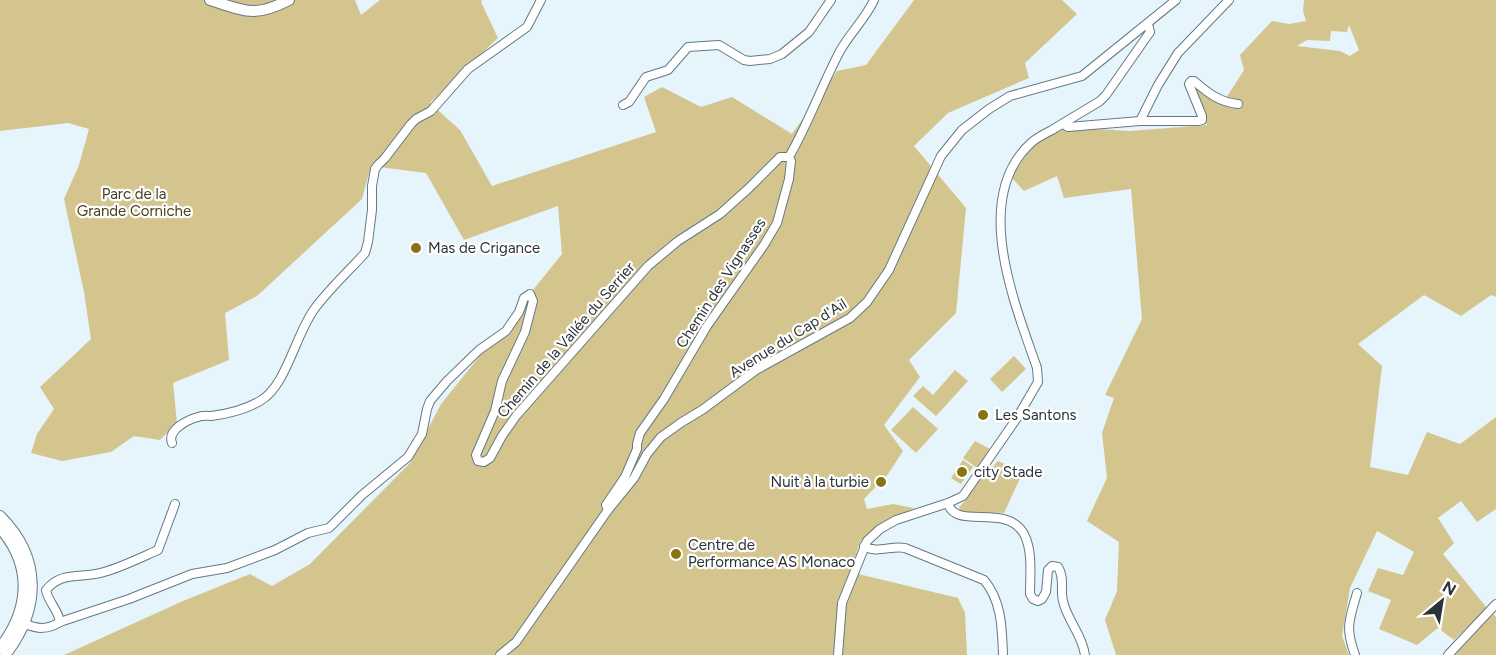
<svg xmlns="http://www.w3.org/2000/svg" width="1496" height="655" viewBox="0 0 1496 655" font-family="Figtree,sans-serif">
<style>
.green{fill:#d4c58e;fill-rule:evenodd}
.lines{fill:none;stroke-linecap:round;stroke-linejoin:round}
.minor-casing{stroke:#637984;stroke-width:10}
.major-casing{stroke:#637984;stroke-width:12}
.minor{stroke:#fff;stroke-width:8}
.major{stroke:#fff;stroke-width:10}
.poi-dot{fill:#887214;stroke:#fff;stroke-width:2}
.labels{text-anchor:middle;stroke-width:4.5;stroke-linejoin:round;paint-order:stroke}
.park-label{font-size:15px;fill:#493f1b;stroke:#fff}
.poi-label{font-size:15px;fill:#2a3338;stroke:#fff;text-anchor:start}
.street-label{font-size:15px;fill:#2a3338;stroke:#fff}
</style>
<rect width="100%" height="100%" fill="#e6f5fc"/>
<g class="green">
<path d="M0,0H355L361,15L380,0H482L481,2L498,38L430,103L460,130L492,186L656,132L644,97L662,87L701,107L732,97L792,134L837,71L866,65L914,0H1062L1077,14L1025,63L1029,78L948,113L914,146L966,208L956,313L909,360L920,377L884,425L903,451L888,474L864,499L867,509L893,504L914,508L884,523L860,542L850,572L958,598L965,613L967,655H64L183,601L250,574L272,586L310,564L410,463L441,404L562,254L558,206L464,240L426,173L371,166L362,199L257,296L225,313L229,360L173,383L177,423L160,440L134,436L111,452L62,461L31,453L37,434L54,409L40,387L91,339L84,292L64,199L79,165L89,129L68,123L0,131Z"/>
<path d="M1304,0H1496V297L1491,295L1461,316L1424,295L1358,344L1382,366L1370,467L1408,475L1427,432L1460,444L1496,417V509L1477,522L1461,501L1438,518L1454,543L1443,554L1487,608L1454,640L1438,628L1417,645L1379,629L1391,600L1368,591L1378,568L1403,575L1414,552L1377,531L1350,588L1342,636L1349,655H1116L1105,620L1117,591L1119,542L1087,521L1107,478L1102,433L1114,398L1105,395L1142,319L1131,189L1064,198L1057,176L1024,191L1011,177L1032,147L1060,127L1130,131L1207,125L1195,89L1223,103L1244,70L1240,55L1272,21L1289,24L1306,21L1303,11ZM1349,25L1359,50L1350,56L1340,51L1297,46L1307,40L1330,41L1331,31L1347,32Z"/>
<path d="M1014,356L1026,369L1002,392L990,379Z"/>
<path d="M955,370L968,381L936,416L913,396L923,386L933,395Z"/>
<path d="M913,407L938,429L916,453L891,430Z"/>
<path d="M975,441L990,449L977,468L963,458Z"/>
<path d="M963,460L973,467L961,484L951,478Z"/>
<path d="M998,461L1023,472L1004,513C991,512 971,515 960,511L959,507L964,502L987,468L991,469Z"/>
<path d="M1492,613L1496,617V655H1455Z"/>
</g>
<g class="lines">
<defs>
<g id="minor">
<path d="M623,105L629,102L646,77L668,70L688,47L719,45L744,60L750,61L770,59L782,54L809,32L831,0"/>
<path d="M1140,121L1158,85L1178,53L1229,0"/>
<path d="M1063,124L1068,127L1140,121H1198L1202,120V116L1189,84L1191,81H1194C1208,93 1219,102 1238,104"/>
<path d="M172,443C167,430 187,420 198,417C202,415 207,416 211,416C227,414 246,409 260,401C286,386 295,337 313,311C327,291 348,272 365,253L368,242L372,210V186L375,169L378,165L385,158L411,124L416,119L431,111L468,69L527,27L541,0"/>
<path d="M948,503C955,531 1006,502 1024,534C1033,551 1030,575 1030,594L1033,599L1038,601L1042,599L1046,592L1048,570L1052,566L1058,567C1065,578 1060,589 1063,601C1067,620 1082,634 1085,655"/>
<path d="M608,510L606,505L625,477L637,449V444L640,433L664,399L707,326L764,245L777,223L789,179L791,161L789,157C809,122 822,85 840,51C850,33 866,18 874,0"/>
<path d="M864,546C876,554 892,545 905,548L984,580C1002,601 1002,629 1003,655"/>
<path d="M60,622C58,609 48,602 46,590C62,570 83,579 104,572C122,567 140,558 158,550L175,504"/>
<path d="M25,624C38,629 47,630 60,622L129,599L192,574L227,568L275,550L308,533L329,528L362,495L408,457L422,434L427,409L430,401L447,381L479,350L506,331L519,312L524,298L530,294L533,301L525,332L502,381L495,411L476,455L478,461L484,462L490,458L502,436L516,416L648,266L678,241L720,214L749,188L780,157H789"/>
<path d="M500,655L516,642L608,510L634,478L647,454L661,437L682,422L702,410L756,370L850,318L867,302L889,270L941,156L962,130L989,109L1010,96L1082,76L1176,0"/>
<path d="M838,655L842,603L867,541L880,529L896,520L948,503L963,496L1017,418L1038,382L1037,368C1015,304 970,197 1032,142C1038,137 1046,133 1052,130C1068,120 1084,111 1100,101L1106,95L1150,32L1148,24"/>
<path d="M1355,655C1345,627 1349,621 1357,593"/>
<path d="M1448,655L1496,604"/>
</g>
<g id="major">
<path d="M210,0C245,11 254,18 289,0"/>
<path d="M0,516C42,558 41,609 5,655"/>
<path d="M0,528C33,566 30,609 0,648"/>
</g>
</defs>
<use href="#minor" class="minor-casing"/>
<use href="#major" class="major-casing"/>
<use href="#minor" class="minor"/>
<use href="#major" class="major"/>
</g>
<g class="poi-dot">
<circle cx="416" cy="248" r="6"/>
<circle cx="983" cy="415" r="6"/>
<circle cx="962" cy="472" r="6"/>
<circle cx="881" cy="482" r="6"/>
<circle cx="676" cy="554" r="6"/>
</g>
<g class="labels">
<g class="park-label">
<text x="134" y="199">Parc de la<tspan x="134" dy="17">Grande Corniche</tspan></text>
</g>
<g class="poi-label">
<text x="428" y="253">Mas de Crigance</text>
<text x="995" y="420">Les Santons</text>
<text x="974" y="477">city Stade</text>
<text x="869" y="487" text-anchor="end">Nuit à la turbie</text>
<text x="688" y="550">Centre de<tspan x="688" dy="17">Performance AS Monaco</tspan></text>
</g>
<g class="street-label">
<text transform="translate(721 283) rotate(-57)" y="5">Chemin des Vignasses</text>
<text transform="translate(788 338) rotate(-32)" y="5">Avenue du Cap d'Ail</text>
<text transform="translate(566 340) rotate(-49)" y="5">Chemin de la Vallée du Serrier</text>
</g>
</g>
<g transform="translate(1442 601) rotate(30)" stroke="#ffffff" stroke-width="4.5" paint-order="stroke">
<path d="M0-4.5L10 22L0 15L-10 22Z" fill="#2a3338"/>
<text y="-9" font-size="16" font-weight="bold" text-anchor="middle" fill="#2a3338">N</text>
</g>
</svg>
